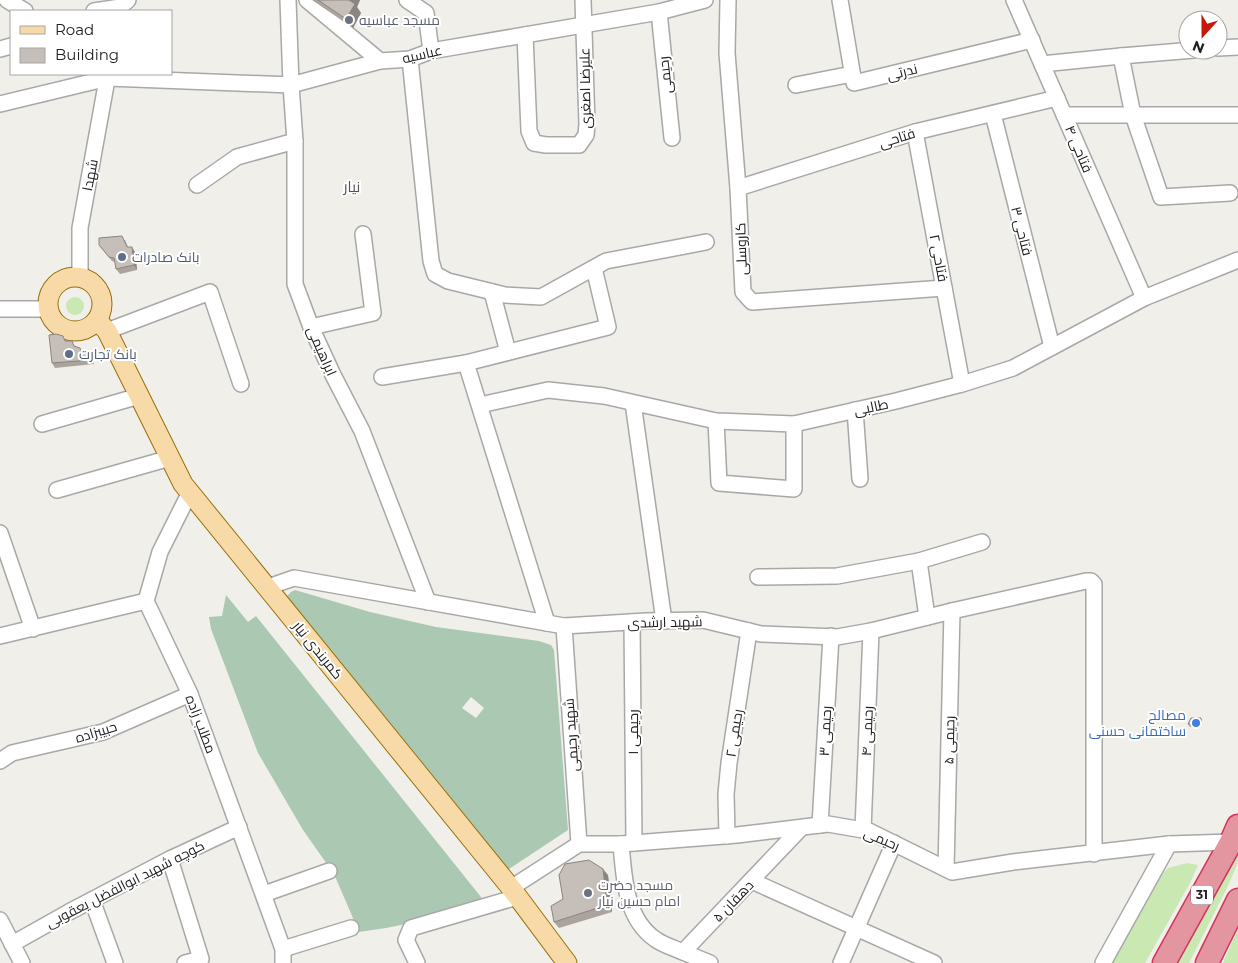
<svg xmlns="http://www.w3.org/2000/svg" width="1238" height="963" viewBox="0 0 1238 963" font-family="Montserrat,Cairo,sans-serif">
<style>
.grass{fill:#c9e8b2}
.cemetery{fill:#abc9b2;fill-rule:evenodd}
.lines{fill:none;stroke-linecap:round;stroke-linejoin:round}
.minor-casing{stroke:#a8a8a8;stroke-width:18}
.major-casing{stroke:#967109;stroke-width:21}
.highway-casing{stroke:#d2335f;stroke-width:25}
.minor{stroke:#fff;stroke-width:15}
.major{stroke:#f7daa8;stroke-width:19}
.highway{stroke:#e3969f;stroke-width:22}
.wall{fill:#aaa39e}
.shaded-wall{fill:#8b8581}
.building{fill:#c6beb8;stroke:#8b8581}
.worship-dot{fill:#6b7280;stroke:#fff;stroke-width:2}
.service-dot{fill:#5c6f8a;stroke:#fff;stroke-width:2}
.shop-dot{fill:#3f7fe0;stroke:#fff;stroke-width:2}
.labels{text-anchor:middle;stroke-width:4;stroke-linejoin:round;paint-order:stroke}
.shield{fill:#fff;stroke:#646464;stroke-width:1}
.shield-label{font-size:12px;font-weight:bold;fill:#212121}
.worship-label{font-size:14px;fill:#5b616d;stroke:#fff;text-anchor:start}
.street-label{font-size:14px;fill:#212121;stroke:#fff}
.service-label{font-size:14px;fill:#4e5e75;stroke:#fff;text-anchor:start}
.shop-label{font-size:14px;fill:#366cbe;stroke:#fff;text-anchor:end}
.neighbourhood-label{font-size:15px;fill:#545454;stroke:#fff}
</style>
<rect width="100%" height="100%" fill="#f1efe9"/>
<g class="grass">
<circle cx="75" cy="306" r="9"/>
<path d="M1238,846V863L1225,892L1189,963H1177L1200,921Z"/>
<path d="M1187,863L1198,865L1190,883L1145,963H1111L1151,886L1168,868Z"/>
<path d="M1238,929V963H1223Z"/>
</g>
<g class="cemetery">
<path d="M295,590L370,612L436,627L539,641L551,645L554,650L568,830L509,869L287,596L291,592ZM471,697L484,708L476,718L462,708Z"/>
<path d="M226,595L248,622L256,616L489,907L386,928L359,932L334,874L303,830L258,753L211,629L209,617L222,616Z"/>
</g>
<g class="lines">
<defs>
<g id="minor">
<path d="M7,0L25,11"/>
<path d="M288,0L291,85L295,141V284L311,327L333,375L362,431L428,602"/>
<path d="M307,0L380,61"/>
<path d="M407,0L426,13L431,51"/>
<path d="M728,0L727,53L738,188L743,292L752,302L944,288"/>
<path d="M840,0L854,83L1032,40"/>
<path d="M1014,0L1144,298"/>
<path d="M94,11L120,7L128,0"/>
<path d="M659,12L672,138"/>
<path d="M525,35L529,131L534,143L546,145H579L586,135L587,124L583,0"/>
<path d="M1218,48L1238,47"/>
<path d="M0,49L11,46"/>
<path d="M1194,50L1121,56L1133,115L1161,197L1230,193"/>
<path d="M410,59L431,261L435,274L448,281L505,295L541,297L606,261L706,242"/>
<path d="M1042,64L1121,56"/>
<path d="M796,85L852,74"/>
<path d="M0,104L108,78L291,85L380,61L410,59L431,51L659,12L705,0"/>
<path d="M993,114L1052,347"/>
<path d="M1064,115H1238"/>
<path d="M915,132L962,384"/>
<path d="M197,185L237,157L295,141"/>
<path d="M738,188L915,132L1057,98"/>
<path d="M80,277V228L108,74"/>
<path d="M492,292L508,352"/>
<path d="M0,309H48"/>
<path d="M311,327L373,313L363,234"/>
<path d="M107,331L210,292L241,384"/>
<path d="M466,363L608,327L594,268"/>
<path d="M382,377L466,363L547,623"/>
<path d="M633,403L664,621"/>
<path d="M480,405L548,390L604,396L716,421L794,424L896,401L962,384L1013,368L1144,298L1238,260"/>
<path d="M855,410L860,479"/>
<path d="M716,421L719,483L794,489V424"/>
<path d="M42,424L139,396"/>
<path d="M57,490L170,458"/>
<path d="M190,492L160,552L146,601L190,694L283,949V963"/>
<path d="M0,533L33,629"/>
<path d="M919,561L927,617"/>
<path d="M758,577L837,576L919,561L982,542"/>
<path d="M268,587L294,578L564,626L646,621L703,620L761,634L837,637L871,631L952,611L1086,581H1091L1094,584V854"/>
<path d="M632,622L634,843"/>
<path d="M564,626L579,844"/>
<path d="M0,636L146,601"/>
<path d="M0,761L12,753L103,732L190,694"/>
<path d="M820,825L831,636"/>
<path d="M863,830L871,631"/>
<path d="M727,836L726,794L729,763L749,631"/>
<path d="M621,844C624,877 625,918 655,939C663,945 674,948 683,952"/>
<path d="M170,859L201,959L185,963"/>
<path d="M946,869L952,611"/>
<path d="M752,881L934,963"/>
<path d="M511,888L579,844H621L737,835L828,824L869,831L952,872L1013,862L1169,844L1231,842"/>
<path d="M264,894L329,871"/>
<path d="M92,900L115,963"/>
<path d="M0,920L22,963"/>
<path d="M12,944L69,912L170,859L239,827"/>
<path d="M283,949L351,928"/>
<path d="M417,963L406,940L411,928L517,897"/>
<path d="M710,963L683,952L801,828"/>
<path d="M841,963L894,843"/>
<path d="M1103,963L1169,844"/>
</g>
<g id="major">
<circle cx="75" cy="304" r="27"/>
<path d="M97,320L107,331L183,484L511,888L567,963"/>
</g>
<g id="highway">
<path d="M1164,963L1231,842L1238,826"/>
<path d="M1207,963L1238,900"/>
</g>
</defs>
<use href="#minor" class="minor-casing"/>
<use href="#major" class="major-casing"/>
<use href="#highway" class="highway-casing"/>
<use href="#minor" class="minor"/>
<use href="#major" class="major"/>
<use href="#highway" class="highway"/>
</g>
<g class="wall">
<path d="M312,0H360L357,7L361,13L353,28Z"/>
<path d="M125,240L128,247L135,252L137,270L120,274L116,269L115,262L112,261L99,245Z"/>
<path d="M66,341L92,358L94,364L55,368L52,363Z"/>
<path d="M1202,720L1199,727H1190L1188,724Z"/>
<path d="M608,875L612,912L559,928L554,922Z"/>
</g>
<g class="shaded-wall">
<path d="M349,0H360L357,7L361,13L353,28L346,19Z"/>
<path d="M132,247L135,252L137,270L134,265Z"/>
<path d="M1201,718L1202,720L1199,727L1197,725Z"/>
<path d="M603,869L608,875L612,912L607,905Z"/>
</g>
<g class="building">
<path d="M318,0H349L355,4L346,19Z"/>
<path d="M122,236L127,247H132L134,265L116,269L114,258L109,257L99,245V238Z"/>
<path d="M56,334L63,336L65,341H72L74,346L80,348L82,352L88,354L91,360L52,363L49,335Z"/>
<path d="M1191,718H1201L1197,725L1188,724Z"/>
<path d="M589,860L603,869L607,905L554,922L551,906L563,899L559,875L565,864Z"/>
</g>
<g class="worship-dot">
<circle cx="349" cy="20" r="5"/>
<circle cx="588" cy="893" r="5"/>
</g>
<g class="service-dot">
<circle cx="122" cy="257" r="5"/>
<circle cx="69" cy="354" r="5"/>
</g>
<circle class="shop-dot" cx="1196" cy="723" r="5"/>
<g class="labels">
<rect class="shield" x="1191" y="885.5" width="22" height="19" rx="4"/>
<g class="shield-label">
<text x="1202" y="899">31</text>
</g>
<g class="worship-label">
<text x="359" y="25">مسجد عباسیه</text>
<text x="598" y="890">مسجد حضرت<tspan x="598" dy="16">امام حسین نیار</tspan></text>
</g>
<g class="street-label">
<text transform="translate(422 54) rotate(-13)" y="5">عباسیه</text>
<text transform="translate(902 72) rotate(-14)" y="5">ندرتی</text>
<text transform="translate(665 75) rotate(-96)" y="5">رحیمی</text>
<text transform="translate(585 88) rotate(-91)" y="5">علیرضا اصغری</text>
<text transform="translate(897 138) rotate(-17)" y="5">فتاحی</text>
<text transform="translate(1079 149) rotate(67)" y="5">فتاحی ۴</text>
<text transform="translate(90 175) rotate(-79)" y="5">شهدا</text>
<text transform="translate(1022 231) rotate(76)" y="5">فتاحی ۳</text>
<text transform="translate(741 249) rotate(-92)" y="5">کاروسلی</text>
<text transform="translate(939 258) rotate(79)" y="5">فتاحی ۲</text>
<text transform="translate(322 351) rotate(66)" y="5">ابراهیمی</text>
<text transform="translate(871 407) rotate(-12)" y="5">طالبی</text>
<text transform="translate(665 622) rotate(-1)" y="5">شهید ارشدی</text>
<text transform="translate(318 650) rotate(51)" y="5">کمربندی نیار</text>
<text transform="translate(201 724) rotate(69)" y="5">مطلب زاده</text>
<text transform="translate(825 731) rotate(-87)" y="5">رحیمی ۳</text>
<text transform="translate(867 731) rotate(-88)" y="5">رحیمی ۴</text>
<text transform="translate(96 732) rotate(-17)" y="5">حبیبزاده</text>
<text transform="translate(633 732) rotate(-90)" y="5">رحیمی ۱</text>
<text transform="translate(734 733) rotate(-81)" y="5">رحیمی ۲</text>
<text transform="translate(571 735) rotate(-94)" y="5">شهید رحیمی</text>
<text transform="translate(949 740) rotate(-89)" y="5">رحیمی ۵</text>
<text transform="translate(882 839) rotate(23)" y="5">رحیمی</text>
<text transform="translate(125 884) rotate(-27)" y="5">کوچه شهید ابوالفضل یعقوبی</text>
<text transform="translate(733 901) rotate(-46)" y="5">دهقان ۵</text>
</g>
<g class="service-label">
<text x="132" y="262">بانک صادرات</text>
<text x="79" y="359">بانک تجارت</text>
</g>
<g class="shop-label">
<text x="1186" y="720">مصالح<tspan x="1186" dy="16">ساختمانی حسنی</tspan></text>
</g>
<g class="neighbourhood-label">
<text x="352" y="192">نیار</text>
</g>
</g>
<rect x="10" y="10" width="162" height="65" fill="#ffffff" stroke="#a6a6a6"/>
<rect x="20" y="26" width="25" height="8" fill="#f7daa8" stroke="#a6a6a6"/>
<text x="55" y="35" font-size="15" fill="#212121">Road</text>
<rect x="20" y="48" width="25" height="15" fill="#c6beb8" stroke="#a6a6a6"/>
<text x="55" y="60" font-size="15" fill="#212121">Building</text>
<g transform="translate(1203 35) rotate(201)"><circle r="24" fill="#ffffff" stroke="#a6a6a6"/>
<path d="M0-4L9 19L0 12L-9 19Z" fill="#c8180b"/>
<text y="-8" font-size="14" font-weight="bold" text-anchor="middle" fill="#212121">N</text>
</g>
</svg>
